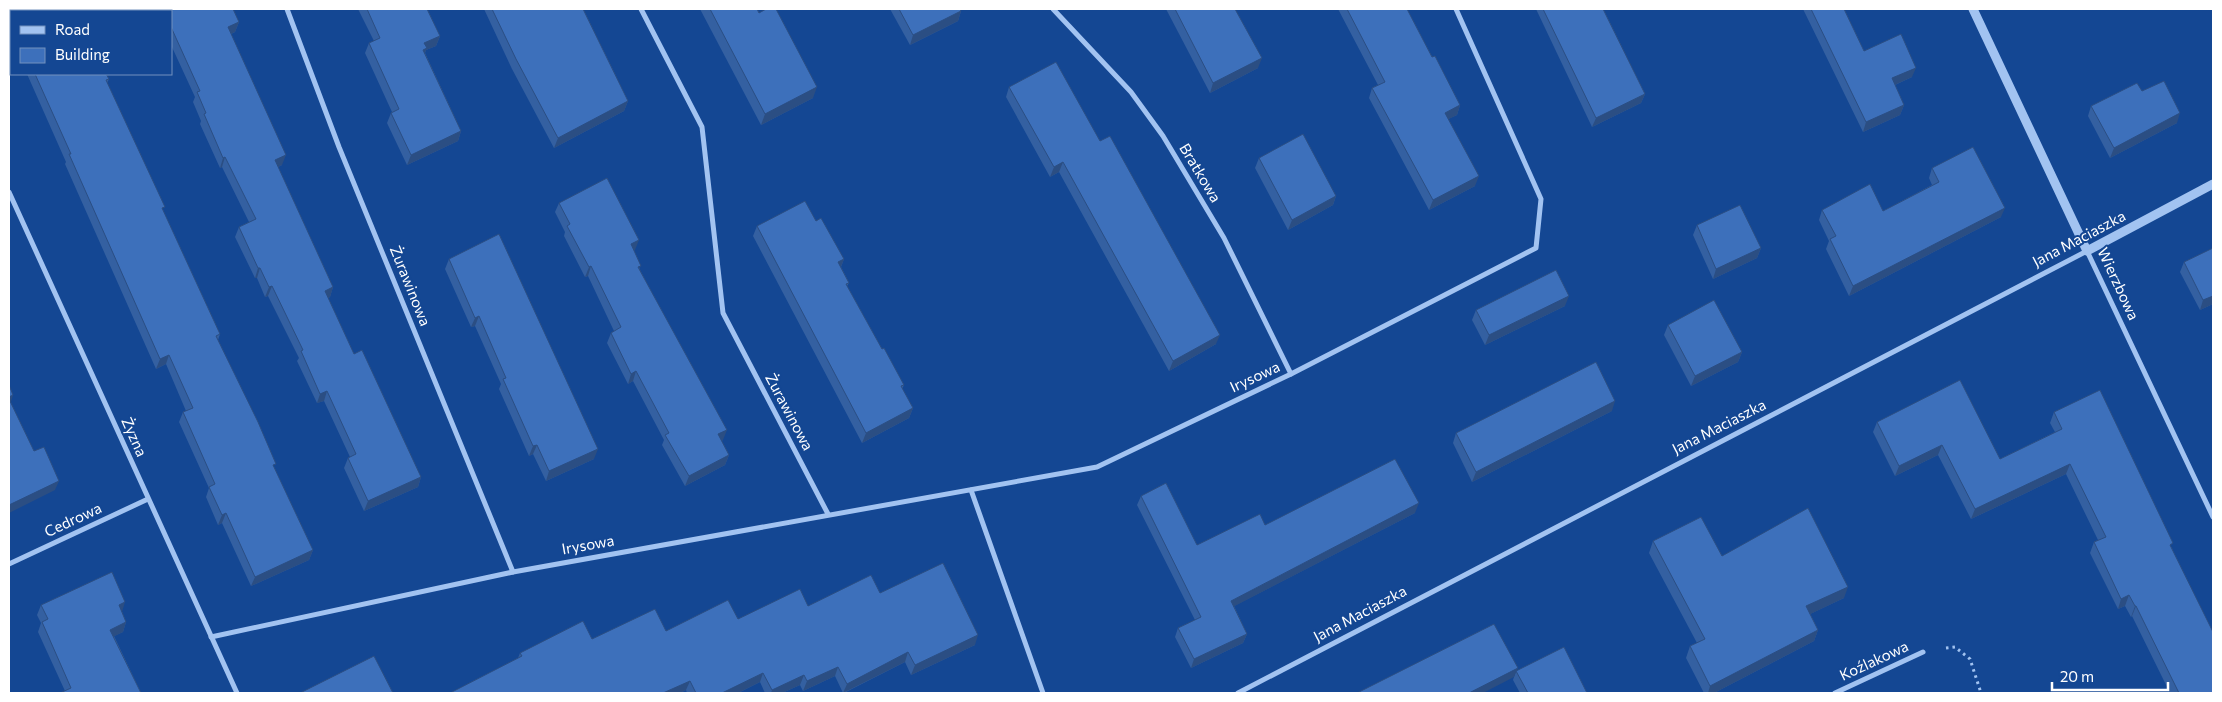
<svg xmlns="http://www.w3.org/2000/svg" width="2222" height="702" viewBox="0 0 2222 702" font-family="Commissioner,sans-serif">
<style>
.lines{fill:none;stroke-linecap:round;stroke-linejoin:round}
.path{stroke:#a2c3f1;stroke-width:3;stroke-dasharray:2.5 4;stroke-linecap:butt}
.minor{stroke:#a2c3f1;stroke-width:5}
.tertiary{stroke:#a2c3f1;stroke-width:9}
.wall{fill:#3460a1}
.shaded-wall{fill:#2b4e83}
.building{fill:#3d70bb;stroke:#2b4e83}
.labels{text-anchor:middle;stroke-width:4;stroke-linejoin:round;paint-order:stroke}
.street-label{font-size:15px;fill:#fff;stroke:#144793}
</style>
<rect width="100%" height="100%" fill="#144793"/>
<g class="lines">
<path class="path" d="M1946,648L1955,647L1970,659L1981,693"/>
<g class="minor">
<path d="M287,9L339,147L513,572"/>
<path d="M641,9L702,127L723,313L828,514"/>
<path d="M1053,9L1131,92L1163,136L1224,238L1291,374"/>
<path d="M9,192L237,693"/>
<path d="M971,490L1043,693"/>
<path d="M9,564L148,499"/>
<path d="M211,637L513,572L1097,467L1291,374L1536,248L1541,199L1456,9"/>
<path d="M1238,693L2087,251L2213,517"/>
<path d="M1835,693L1923,652"/>
</g>
<path class="tertiary" d="M1973,9L2087,251L2213,184"/>
</g>
<g class="wall">
<path d="M9,9H77L78,11H11V15Z"/>
<path d="M155,9H233L239,22L235,32L231,34L282,165L278,167L333,287L330,297L328,298L354,354L421,477L418,487L364,511L344,468L348,458L350,457L324,401L317,403L297,361L299,358L268,296L265,297L257,278H255L235,237L239,227L249,222L222,167L220,168L200,124L201,121L193,102L195,97L171,45V11H156Z"/>
<path d="M358,9H427L440,36L436,46L426,50L425,53L461,131L458,141L407,165L387,123L391,113L392,112L365,53L369,43L374,41Z"/>
<path d="M484,9H583L628,101L624,111L554,148L512,69Z"/>
<path d="M700,9H757L813,98L761,125Z"/>
<path d="M890,9H960L961,11L958,21L910,45Z"/>
<path d="M1166,9H1235L1258,68L1210,93Z"/>
<path d="M1338,9H1407L1432,57L1460,105L1457,115L1448,119L1475,186L1429,210L1369,98L1372,88L1378,85Z"/>
<path d="M1536,9H1603L1645,94L1641,103L1592,127Z"/>
<path d="M1803,9H1844L1864,51L1912,77L1895,85L1904,105L1900,115L1863,132Z"/>
<path d="M27,74H106L109,79L107,83L163,211L220,334L218,340L274,468L313,550L309,560L251,586L222,523L218,525L206,497L209,488L179,422L183,412L186,411L166,364L156,369L65,164L66,162Z"/>
<path d="M1009,87L1100,141L1216,344L1169,371L1059,172L1050,177L1006,97Z"/>
<path d="M2142,91L2177,123L2110,158L2088,116L2091,106Z"/>
<path d="M1259,158L1336,196L1333,205L1288,230L1255,168Z"/>
<path d="M1932,168L2001,217L1849,296L1826,249L1829,241L1819,220L1822,210L1883,211L1932,185L1929,178Z"/>
<path d="M559,203L635,250H634L640,270L723,440L721,441L729,455L725,465L685,486L662,445L664,440L633,381L628,384L607,343L611,333L614,331L588,276L585,277L564,236L565,232L555,212Z"/>
<path d="M816,221L844,259L841,267L849,283L847,286L882,349L904,385L902,389L913,408L909,418L862,443L753,236L757,226Z"/>
<path d="M1697,225L1761,248L1757,258L1713,279L1693,235Z"/>
<path d="M449,259L594,459L546,481L533,454L529,456L499,389L501,384L475,326L471,327L445,269Z"/>
<path d="M2184,262L2213,304L2200,310L2180,272Z"/>
<path d="M1565,306L1485,345L1472,320L1476,310Z"/>
<path d="M1668,325L1742,352L1738,362L1691,386L1664,335Z"/>
<path d="M1612,411L1472,482L1453,443L1456,433Z"/>
<path d="M2054,412L2172,548L2213,693H2170L2132,616L2131,617L2125,606L2118,609L2090,553L2094,542L2098,540L2066,474L1971,519L1938,455L1895,476L1873,432L1877,422L2000,459L2055,432L2050,423Z"/>
<path d="M1141,496L1197,545L1265,525L1415,513L1234,606L1247,634L1243,643L1191,668L1175,637L1178,628L1195,620L1137,505Z"/>
<path d="M1653,541L1844,598L1810,614L1818,630L1814,641L1714,693H1704L1686,658L1690,646L1697,643L1649,553Z"/>
<path d="M880,593L975,645L911,675L905,662L844,693H843L835,676L803,691L800,685L782,693H765L760,682L738,693H687L686,690L680,693H450L518,658L520,653L592,639L666,631L738,619Z"/>
<path d="M41,605L122,612L126,622L123,632L114,636L141,693L65,691L38,632L41,623L37,615Z"/>
<path d="M1516,671L1587,693H1520L1513,680Z"/>
</g>
<g class="shaded-wall">
<path d="M961,11L958,21L910,45L913,35Z"/>
<path d="M239,22L235,32L224,37L228,27Z"/>
<path d="M440,36L436,46L426,50L423,58L424,43Z"/>
<path d="M1262,58L1258,68L1210,93L1213,83Z"/>
<path d="M1916,68L1912,77L1888,88L1892,78Z"/>
<path d="M817,87L813,98L761,125L765,114Z"/>
<path d="M1645,94L1641,103L1592,127L1596,118Z"/>
<path d="M628,101L624,111L554,148L558,138Z"/>
<path d="M1460,105L1457,115L1441,123L1445,113Z"/>
<path d="M1904,105L1900,115L1863,132L1866,122Z"/>
<path d="M2180,113L2177,123L2110,158L2114,148Z"/>
<path d="M461,131L458,141L407,165L411,155Z"/>
<path d="M286,155L282,165L272,170L275,160Z"/>
<path d="M225,157L222,167L220,168L223,158Z"/>
<path d="M1063,162L1059,172L1050,177L1054,167Z"/>
<path d="M1479,176L1475,186L1429,210L1433,200Z"/>
<path d="M1336,196L1333,205L1288,230L1292,220Z"/>
<path d="M2005,208L2001,217L1849,296L1853,286Z"/>
<path d="M639,240L635,250L627,254L631,244Z"/>
<path d="M1761,248L1757,258L1713,279L1716,269Z"/>
<path d="M844,259L840,269L838,262Z"/>
<path d="M591,266L588,276L585,277L589,267Z"/>
<path d="M258,268H260L257,278H255Z"/>
<path d="M272,286L268,296L265,297L269,287Z"/>
<path d="M333,287L330,297L321,301L325,291Z"/>
<path d="M1569,296L1565,306L1485,345L1489,335Z"/>
<path d="M2213,296V304L2200,310L2203,300Z"/>
<path d="M479,316L475,326L471,327L475,318Z"/>
<path d="M1220,335L1216,344L1169,371L1173,361Z"/>
<path d="M1742,352L1738,362L1691,386L1695,376Z"/>
<path d="M169,355L166,364L156,369L160,359Z"/>
<path d="M636,371L633,381L628,384L631,374Z"/>
<path d="M327,391L324,401L317,403L320,394Z"/>
<path d="M13,395L10,405L9,406V397Z"/>
<path d="M1615,401L1612,411L1472,482L1476,472Z"/>
<path d="M913,408L909,418L862,443L866,433Z"/>
<path d="M727,430L723,440L714,444L718,434Z"/>
<path d="M537,445L533,454L529,456L533,446Z"/>
<path d="M1942,445L1938,455L1895,476L1899,466Z"/>
<path d="M598,449L594,459L546,481L549,471Z"/>
<path d="M729,455L725,465L685,486L689,476Z"/>
<path d="M2070,464L2066,474L1971,519L1975,509Z"/>
<path d="M421,477L418,487L364,511L368,501Z"/>
<path d="M59,481L55,490L9,513V505Z"/>
<path d="M1419,503L1415,513L1227,610L1231,601Z"/>
<path d="M226,513L222,523L218,525L222,515Z"/>
<path d="M313,550L309,560L251,586L255,577Z"/>
<path d="M1848,587L1844,598L1802,618L1806,606Z"/>
<path d="M2129,595L2125,606L2118,609L2121,599Z"/>
<path d="M125,602L122,612L119,605Z"/>
<path d="M2135,606H2136L2132,616L2131,617Z"/>
<path d="M126,622L123,632L107,640L110,630Z"/>
<path d="M1818,630L1814,641L1714,693H1708L1710,686Z"/>
<path d="M1247,634L1243,643L1191,668L1194,659Z"/>
<path d="M978,635L975,645L911,675L915,665Z"/>
<path d="M908,652L905,662L843,693L847,684Z"/>
<path d="M838,667L835,676L803,691L807,681Z"/>
<path d="M1518,668L1514,677L1483,693H1469Z"/>
<path d="M763,673L760,682L738,693H722Z"/>
<path d="M804,675L800,685L782,693H771L772,690Z"/>
<path d="M690,681L686,690L680,693H663Z"/>
</g>
<g class="building">
<path d="M17,9H77L78,11H18Z"/>
<path d="M163,9H233L239,22L228,27L286,155L275,160L333,287L325,291L354,354L362,350L421,477L368,501L348,458L356,454L327,391L320,394L301,351L303,350L272,286L269,287L260,268H258L239,227L256,219L225,157L223,158L204,114L206,113L197,92L200,91L171,27V11H164Z"/>
<path d="M367,9H427L440,36L424,43L427,48L423,50L461,131L411,155L391,113L399,109L369,43L380,38Z"/>
<path d="M492,9H583L628,101L558,138L516,59Z"/>
<path d="M710,9H757L759,13L766,9H776L817,87L765,114Z"/>
<path d="M899,9H960L961,11L913,35Z"/>
<path d="M1175,9H1235L1262,58L1213,83Z"/>
<path d="M1347,9H1407L1432,57L1435,56L1460,105L1445,113L1479,176L1433,200L1372,88L1385,82Z"/>
<path d="M1543,9H1603L1645,94L1596,118Z"/>
<path d="M1811,9H1844L1864,51L1901,34L1916,68L1892,78L1904,105L1866,122Z"/>
<path d="M1056,62L1100,141L1110,136L1220,335L1173,361L1063,162L1054,167L1009,87Z"/>
<path d="M35,74H106L109,79L106,80L165,207L162,208L220,334L216,336L258,422L276,464L273,465L313,550L255,577L226,513L222,515L209,487L215,484L183,412L193,408L169,355L160,359L69,154H71Z"/>
<path d="M2164,81L2180,113L2114,148L2091,106L2137,83L2142,91Z"/>
<path d="M1303,134L1336,196L1292,220L1259,158Z"/>
<path d="M1973,147L2005,208L1853,286L1830,239L1836,236L1822,210L1870,184L1883,211L1939,182L1932,168Z"/>
<path d="M607,178L639,240L631,244L641,266L638,267L727,430L718,434L729,455L689,476L665,435L669,433L636,371L631,374L611,333L621,327L591,266L589,267L567,226L570,224L559,203Z"/>
<path d="M805,201L816,221L821,218L844,259L838,262L849,283L846,284L882,349L884,348L904,385L901,386L913,408L866,433L757,226Z"/>
<path d="M1740,205L1761,248L1716,269L1697,225Z"/>
<path d="M499,234L598,449L549,471L537,445L533,446L503,379L506,378L479,316L475,318L449,259Z"/>
<path d="M2213,248V296L2203,300L2184,262Z"/>
<path d="M1556,270L1569,296L1489,335L1476,310Z"/>
<path d="M1714,300L1742,352L1695,376L1668,325Z"/>
<path d="M1596,362L1615,401L1476,472L1456,433Z"/>
<path d="M1960,380L2000,459L2062,429L2054,412L2100,390L2173,543L2170,545L2213,632V693H2179L2136,606H2135L2129,595L2121,599L2094,542L2106,537L2070,464L1975,509L1942,445L1899,466L1877,422Z"/>
<path d="M9,385L13,395L9,397Z"/>
<path d="M9,399L34,451L44,447L59,481L9,505Z"/>
<path d="M1395,459L1419,503L1231,601L1247,634L1194,659L1178,628L1201,617L1141,496L1166,483L1197,545L1260,514L1265,525Z"/>
<path d="M1808,508L1848,587L1806,606L1818,630L1710,686L1690,646L1705,639L1653,541L1701,517L1722,556Z"/>
<path d="M943,563L978,635L915,665L908,652L847,684L838,667L807,681L804,675L772,690L763,673L722,693H696L690,681L663,693H450L522,656L520,653L583,621L592,639L655,609L666,631L728,600L738,619L800,589L808,606L871,575L880,593Z"/>
<path d="M112,572L125,602L119,605L126,622L110,630L141,693H60L71,688L42,622L48,619L41,605Z"/>
<path d="M1494,624L1518,668L1469,693H1357Z"/>
<path d="M1564,647L1587,693H1528L1516,671Z"/>
<path d="M374,656L393,693H300Z"/>
</g>
<g class="labels">
<g class="street-label">
<text transform="translate(1200 173) rotate(59)" y="5">Bratkowa</text>
<text transform="translate(2079 239) rotate(-28)" y="5">Jana Maciaszka</text>
<text transform="translate(2118 284) rotate(65)" y="5">Wierzbowa</text>
<text transform="translate(410 286) rotate(68)" y="5">Żurawinowa</text>
<text transform="translate(1255 377) rotate(-25)" y="5">Irysowa</text>
<text transform="translate(789 412) rotate(62)" y="5">Żurawinowa</text>
<text transform="translate(1719 427) rotate(-27)" y="5">Jana Maciaszka</text>
<text transform="translate(134 437) rotate(66)" y="5">Żyzna</text>
<text transform="translate(73 520) rotate(-25)" y="5">Cedrowa</text>
<text transform="translate(588 545) rotate(-10)" y="5">Irysowa</text>
<text transform="translate(1360 614) rotate(-28)" y="5">Jana Maciaszka</text>
<text transform="translate(1874 661) rotate(-25)" y="5">Koźlakowa</text>
</g>
</g>
<rect width="2222" height="702" fill="none" stroke="#ffffff" stroke-width="20"/>
<rect x="10" y="10" width="162" height="65" fill="#144793" stroke="#7291be"/>
<rect x="20" y="26" width="25" height="8" fill="#a2c3f1" stroke="#7291be"/>
<text x="55" y="35" font-size="15" fill="#ffffff">Road</text>
<rect x="20" y="48" width="25" height="15" fill="#3d70bb" stroke="#7291be"/>
<text x="55" y="60" font-size="15" fill="#ffffff">Building</text>
<path d="M2052 682v8h116v-8" fill="none" stroke="#ffffff" stroke-width="2.5"/>
<text x="2060" y="682" font-size="15" fill="#ffffff" stroke="#144793" stroke-width="4" paint-order="stroke">20 m</text>
</svg>
